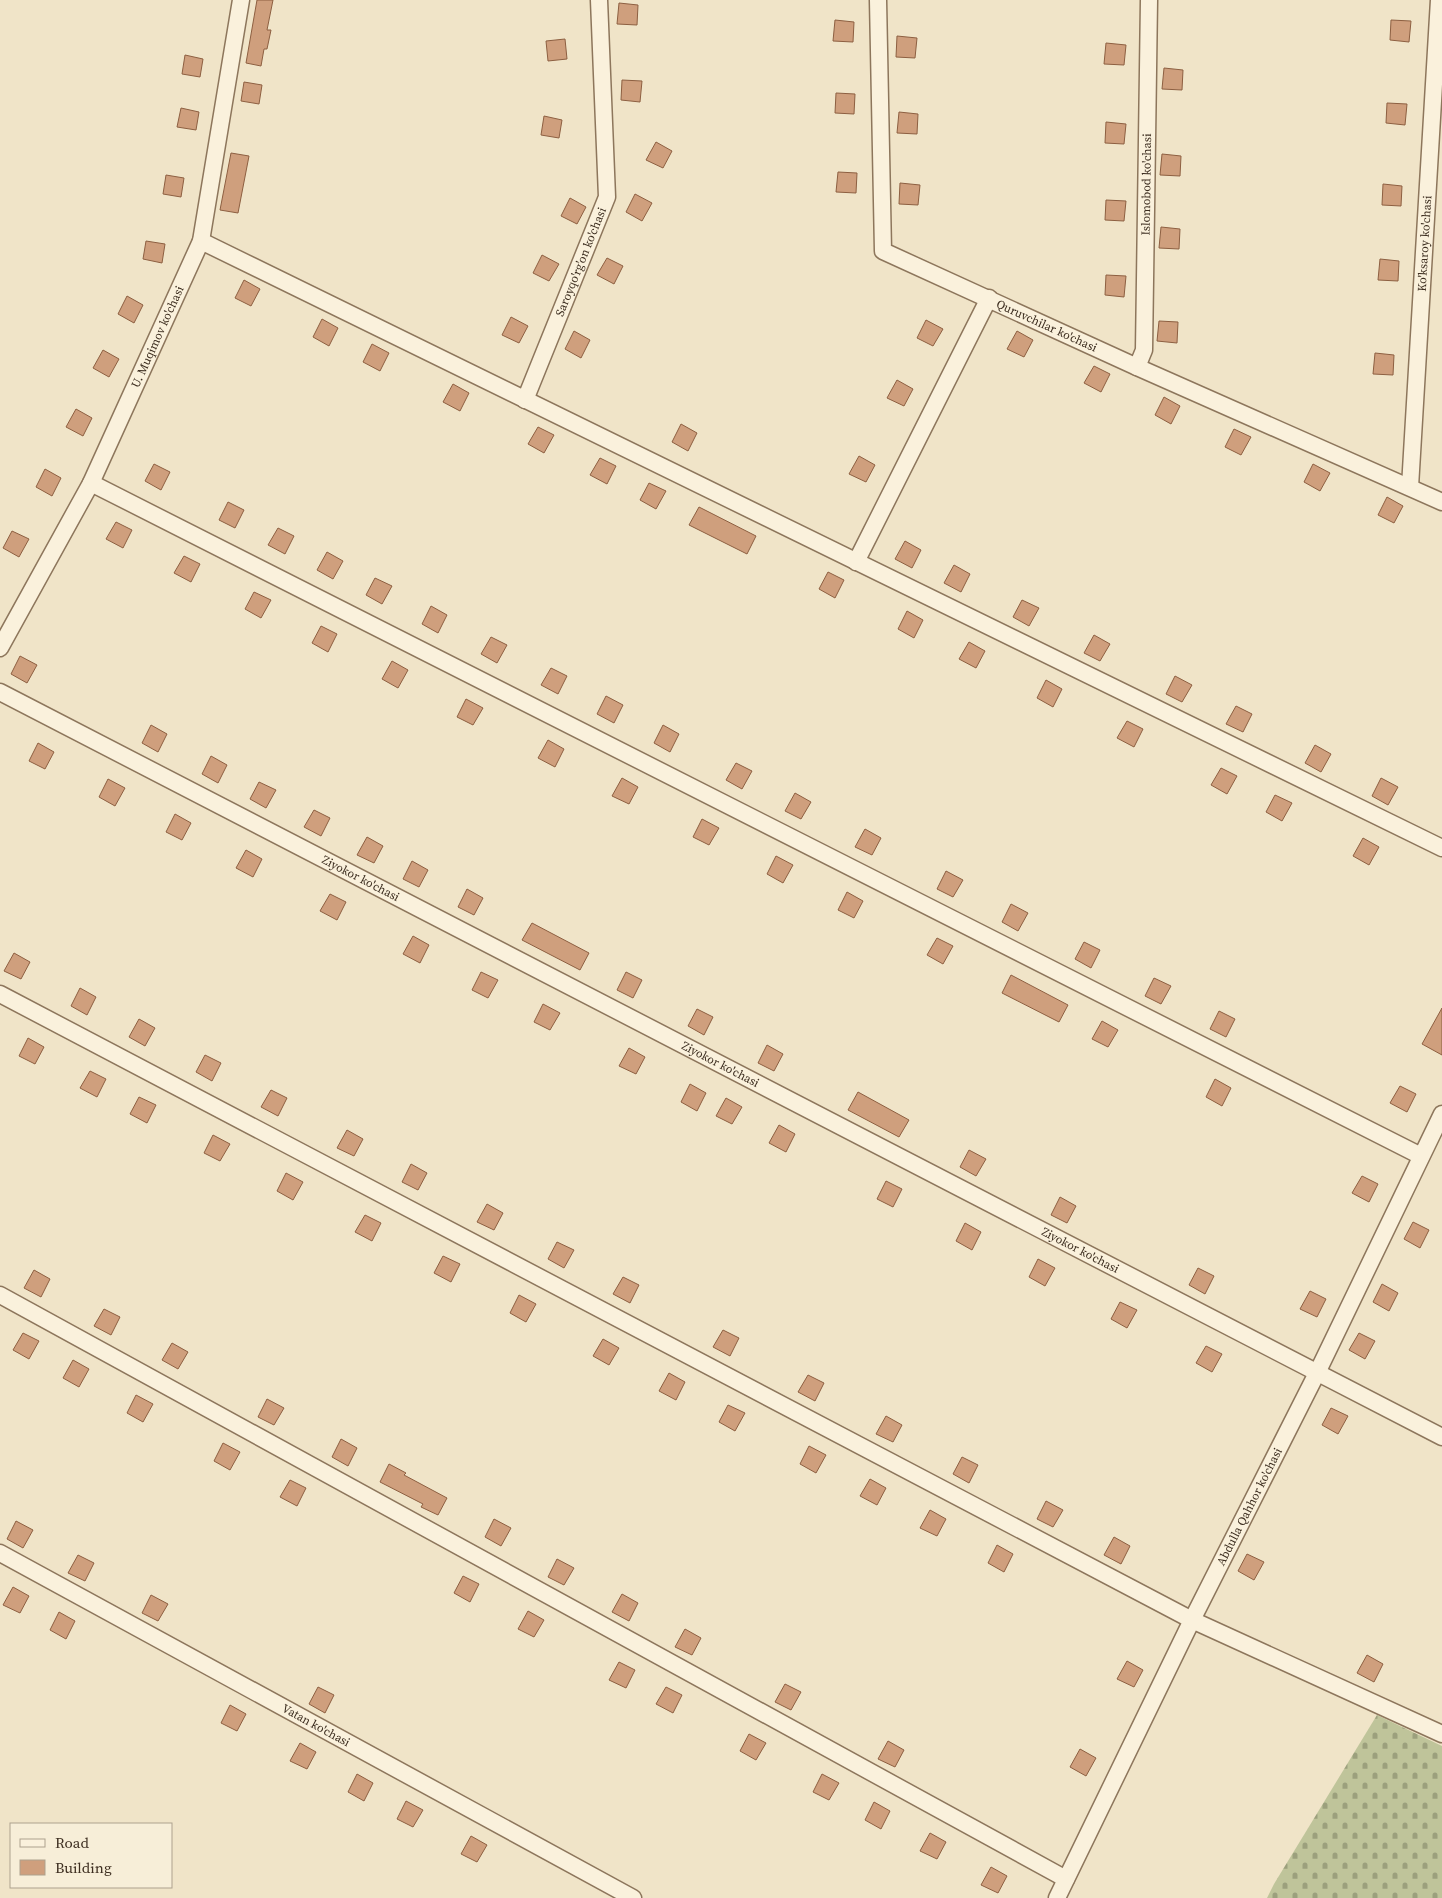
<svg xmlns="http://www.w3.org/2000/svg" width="1442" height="1898" viewBox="0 0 1442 1898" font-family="'Source Serif 4',serif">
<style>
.cemetery{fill:url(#cemetery-stones)}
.building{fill:#cf9f7d;stroke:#8d5f41}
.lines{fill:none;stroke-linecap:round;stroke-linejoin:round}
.street-casing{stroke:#8d765c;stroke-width:19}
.street{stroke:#faf1dc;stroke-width:16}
.labels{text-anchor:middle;stroke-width:4.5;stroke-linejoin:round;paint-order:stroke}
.street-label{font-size:12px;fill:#3d2e20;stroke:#f7eed8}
</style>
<defs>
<pattern id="cemetery-stones" width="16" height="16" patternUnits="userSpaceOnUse" patternTransform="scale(1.25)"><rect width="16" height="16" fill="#bfc49a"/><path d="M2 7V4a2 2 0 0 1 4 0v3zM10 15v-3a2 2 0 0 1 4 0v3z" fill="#9ca07d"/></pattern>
</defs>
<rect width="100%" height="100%" fill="#f0e4c8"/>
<path class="cemetery" d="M1377,1715L1442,1746V1898H1267L1274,1884Z"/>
<g class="building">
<path d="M257,0H273L267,30H271L267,49H264L261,66L246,63Z"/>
<path d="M619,3L638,5L637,25L617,24Z"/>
<path d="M835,20L854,22L853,42L833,41Z"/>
<path d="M1391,20L1411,21L1409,42L1390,40Z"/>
<path d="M897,36L917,38L915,58L896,57Z"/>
<path d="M565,39L567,59L548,61L546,41Z"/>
<path d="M1106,43L1126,45L1124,65L1104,64Z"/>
<path d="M185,55L203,59L200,77L182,74Z"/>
<path d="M1164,68L1183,70L1182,90L1162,89Z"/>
<path d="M622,80L642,81L640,102L621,100Z"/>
<path d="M244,82L262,85L259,104L241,101Z"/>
<path d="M836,93L855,94L854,114L835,113Z"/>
<path d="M1387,103L1407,104L1405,125L1386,123Z"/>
<path d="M181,108L199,112L196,130L177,127Z"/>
<path d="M899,112L918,114L917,134L897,133Z"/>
<path d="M544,116L562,120L559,138L541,135Z"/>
<path d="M1106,122L1126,124L1124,144L1105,143Z"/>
<path d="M656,142L672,151L663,168L646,160Z"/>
<path d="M231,153L249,156L238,213L220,210Z"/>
<path d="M1162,154L1181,156L1180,176L1160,175Z"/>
<path d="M838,172L857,173L856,193L836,192Z"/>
<path d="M166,175L184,178L181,197L163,194Z"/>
<path d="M900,183L920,185L918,205L899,204Z"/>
<path d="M1383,184L1402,186L1401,206L1382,205Z"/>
<path d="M635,194L652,203L642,221L626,212Z"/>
<path d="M570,198L586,207L577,224L561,216Z"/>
<path d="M1106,200L1126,201L1124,221L1105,220Z"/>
<path d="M1161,227L1180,229L1179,249L1159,248Z"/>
<path d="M146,241L165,244L162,263L143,259Z"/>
<path d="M542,255L559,264L549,281L533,273Z"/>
<path d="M607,258L623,266L614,284L597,275Z"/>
<path d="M1380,259L1399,261L1398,281L1378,280Z"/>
<path d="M1106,275L1126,276L1124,297L1105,295Z"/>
<path d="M244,280L260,289L251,306L235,298Z"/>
<path d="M127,296L143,305L134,323L118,314Z"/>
<path d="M511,317L528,326L519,343L502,335Z"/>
<path d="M322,319L338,328L329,346L313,337Z"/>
<path d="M926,320L943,329L933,346L917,338Z"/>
<path d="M1159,321L1178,322L1177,343L1157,341Z"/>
<path d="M574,331L590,340L581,358L565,349Z"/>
<path d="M1017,331L1033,340L1024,357L1007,349Z"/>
<path d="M372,344L389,353L380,371L363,362Z"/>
<path d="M103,350L119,359L109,377L93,368Z"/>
<path d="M1375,353L1394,355L1393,375L1373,374Z"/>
<path d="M1094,366L1110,374L1101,392L1084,383Z"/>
<path d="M897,380L913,389L904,406L887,398Z"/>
<path d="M453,384L469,393L460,411L443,402Z"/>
<path d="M1164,397L1180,406L1171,424L1155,415Z"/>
<path d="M76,409L92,418L83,436L66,427Z"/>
<path d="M681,424L697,433L688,451L672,442Z"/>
<path d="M538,427L554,435L544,453L528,444Z"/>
<path d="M1234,429L1251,437L1241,455L1225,447Z"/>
<path d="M859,456L875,465L866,482L849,474Z"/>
<path d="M600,458L616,466L607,484L590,475Z"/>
<path d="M154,464L170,472L161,490L145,481Z"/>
<path d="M1313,464L1330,473L1320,491L1304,482Z"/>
<path d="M45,469L61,478L52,496L36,487Z"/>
<path d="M649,483L666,491L656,509L640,500Z"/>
<path d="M1387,497L1403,506L1394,523L1378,515Z"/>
<path d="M228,502L244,510L235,528L219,520Z"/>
<path d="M699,507L756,536L747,554L689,525Z"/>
<path d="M116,522L132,530L123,548L106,539Z"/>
<path d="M278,528L294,536L285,554L268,545Z"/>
<path d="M12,531L29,539L19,557L3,548Z"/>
<path d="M905,541L921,550L912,568L895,559Z"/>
<path d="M327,552L343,561L333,579L317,570Z"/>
<path d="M184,556L200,564L191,582L174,573Z"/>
<path d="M954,565L970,574L961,592L944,583Z"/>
<path d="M828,572L844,580L835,598L819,589Z"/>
<path d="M375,578L392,586L382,604L366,595Z"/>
<path d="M254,592L271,600L261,618L245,609Z"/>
<path d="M1022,600L1039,608L1029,626L1013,617Z"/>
<path d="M431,606L447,615L438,633L422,624Z"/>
<path d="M907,611L923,620L914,638L898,629Z"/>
<path d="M321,626L337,634L328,652L312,643Z"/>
<path d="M1094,635L1110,644L1100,661L1084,653Z"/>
<path d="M491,637L507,645L497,663L481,654Z"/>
<path d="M969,642L985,651L976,668L959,659Z"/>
<path d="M20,656L37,665L27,683L11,674Z"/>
<path d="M392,661L408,670L398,688L382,679Z"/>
<path d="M551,668L567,676L558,694L541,685Z"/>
<path d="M1175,676L1192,685L1182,702L1166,694Z"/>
<path d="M1046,680L1062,689L1053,707L1037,698Z"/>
<path d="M606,696L623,705L614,723L597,714Z"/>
<path d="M466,699L483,708L473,725L457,717Z"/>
<path d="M1236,706L1252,714L1243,732L1226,724Z"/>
<path d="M1127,721L1143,729L1134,747L1117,738Z"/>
<path d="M151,725L167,734L158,752L142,743Z"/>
<path d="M663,725L679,734L670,752L654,743Z"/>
<path d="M548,740L564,749L555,767L538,758Z"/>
<path d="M38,743L54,752L45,769L29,761Z"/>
<path d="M1315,745L1331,754L1321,772L1305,763Z"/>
<path d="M211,756L227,765L218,783L202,774Z"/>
<path d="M736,763L752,771L742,789L726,780Z"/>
<path d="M1221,768L1237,776L1227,794L1211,785Z"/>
<path d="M622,778L638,787L629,804L612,796Z"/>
<path d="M1381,778L1398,787L1388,805L1372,796Z"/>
<path d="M108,779L125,788L115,806L99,797Z"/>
<path d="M259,782L276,790L266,808L250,799Z"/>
<path d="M795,793L811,802L801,819L785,811Z"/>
<path d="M1275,795L1292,803L1282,821L1266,812Z"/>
<path d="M314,810L330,818L321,836L304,827Z"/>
<path d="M175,814L191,823L182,840L166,832Z"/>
<path d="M702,819L719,828L709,845L693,837Z"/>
<path d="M865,829L881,838L872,855L855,847Z"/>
<path d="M367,837L383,846L374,863L357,855Z"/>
<path d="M1363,838L1379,847L1369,865L1353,856Z"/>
<path d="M246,850L262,859L253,877L236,868Z"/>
<path d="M776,856L793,865L783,883L767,874Z"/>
<path d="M412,861L428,870L419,887L403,879Z"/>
<path d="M946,871L963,880L953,897L937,889Z"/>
<path d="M467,889L483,898L474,915L458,907Z"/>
<path d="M847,892L863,901L854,918L838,910Z"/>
<path d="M330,894L346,902L337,920L320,911Z"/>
<path d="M1011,904L1028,913L1018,931L1002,922Z"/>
<path d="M532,923L589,953L580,970L522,940Z"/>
<path d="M413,936L429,945L420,963L403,954Z"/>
<path d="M937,938L953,946L943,964L927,955Z"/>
<path d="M1084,942L1100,950L1091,968L1075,959Z"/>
<path d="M14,953L30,962L21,979L4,971Z"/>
<path d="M481,972L498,980L488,998L472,990Z"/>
<path d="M626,972L642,980L633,998L617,990Z"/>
<path d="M1011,975L1068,1005L1059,1022L1002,993Z"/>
<path d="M1154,978L1171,986L1161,1004L1145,996Z"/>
<path d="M80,988L96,997L87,1015L71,1006Z"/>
<path d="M543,1004L560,1013L550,1030L534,1022Z"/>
<path d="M1442,1008V1055L1422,1044Z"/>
<path d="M697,1009L713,1017L704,1035L688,1026Z"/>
<path d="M1219,1011L1235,1019L1226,1037L1210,1029Z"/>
<path d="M139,1019L155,1028L145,1046L129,1037Z"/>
<path d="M1102,1021L1118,1030L1108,1047L1092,1039Z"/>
<path d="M28,1038L44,1047L35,1064L19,1056Z"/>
<path d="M767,1045L783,1054L774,1071L758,1063Z"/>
<path d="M629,1048L645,1057L636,1074L619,1066Z"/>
<path d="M205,1055L221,1063L212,1081L196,1072Z"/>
<path d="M90,1071L106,1079L97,1097L80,1088Z"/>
<path d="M1215,1079L1231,1088L1222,1106L1206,1097Z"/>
<path d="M690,1084L706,1093L697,1111L681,1102Z"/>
<path d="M1400,1086L1416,1094L1407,1112L1390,1103Z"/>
<path d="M271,1090L287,1098L278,1116L261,1107Z"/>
<path d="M858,1092L909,1120L899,1137L848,1110Z"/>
<path d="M139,1097L156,1105L147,1123L130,1114Z"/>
<path d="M726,1098L742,1107L732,1124L716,1116Z"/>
<path d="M779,1125L795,1134L786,1152L769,1143Z"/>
<path d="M347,1130L363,1139L354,1156L337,1148Z"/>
<path d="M213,1135L230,1144L220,1161L204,1153Z"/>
<path d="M969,1150L986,1159L976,1176L960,1167Z"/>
<path d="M411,1164L427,1173L418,1190L402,1182Z"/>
<path d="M286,1173L303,1182L293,1200L277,1191Z"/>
<path d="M1362,1176L1378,1184L1369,1202L1352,1193Z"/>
<path d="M886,1181L902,1189L893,1207L877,1199Z"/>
<path d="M1060,1197L1076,1206L1067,1223L1051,1215Z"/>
<path d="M487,1204L503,1213L494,1230L477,1222Z"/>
<path d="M365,1215L381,1223L372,1241L355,1232Z"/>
<path d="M1413,1222L1429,1230L1420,1248L1404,1239Z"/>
<path d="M965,1223L981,1232L972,1250L956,1241Z"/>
<path d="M557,1242L574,1250L564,1268L548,1259Z"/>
<path d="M443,1256L460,1264L451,1282L434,1273Z"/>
<path d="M1038,1259L1055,1268L1045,1286L1029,1277Z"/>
<path d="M1198,1268L1214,1276L1205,1294L1189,1285Z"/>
<path d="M34,1270L50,1279L41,1297L24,1288Z"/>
<path d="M623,1277L639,1285L630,1303L613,1294Z"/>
<path d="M1382,1284L1398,1293L1389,1311L1373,1302Z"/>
<path d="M1310,1291L1326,1299L1317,1317L1300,1309Z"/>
<path d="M519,1295L536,1304L526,1322L510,1313Z"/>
<path d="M1120,1302L1137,1310L1127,1328L1111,1319Z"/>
<path d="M104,1309L120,1317L111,1335L94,1326Z"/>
<path d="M723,1330L739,1338L730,1356L713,1347Z"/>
<path d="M23,1333L39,1341L29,1359L13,1350Z"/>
<path d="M1359,1333L1375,1341L1365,1359L1349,1350Z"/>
<path d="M603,1339L619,1348L609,1365L593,1356Z"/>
<path d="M172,1343L188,1352L178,1369L162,1360Z"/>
<path d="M1206,1346L1222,1354L1212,1372L1196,1363Z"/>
<path d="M73,1360L89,1369L79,1387L63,1378Z"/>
<path d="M669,1373L685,1382L676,1400L659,1391Z"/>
<path d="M808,1375L824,1383L815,1401L798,1392Z"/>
<path d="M136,1395L153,1404L143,1422L127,1413Z"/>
<path d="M267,1399L284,1408L274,1425L258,1417Z"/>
<path d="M728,1405L745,1413L735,1431L719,1422Z"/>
<path d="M1331,1408L1348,1416L1338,1434L1322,1425Z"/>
<path d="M886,1416L902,1425L893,1442L876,1434Z"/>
<path d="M341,1439L357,1448L348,1466L332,1457Z"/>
<path d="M223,1443L240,1452L230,1470L214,1461Z"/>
<path d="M809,1446L826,1455L816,1473L800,1464Z"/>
<path d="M962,1457L978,1465L969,1483L953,1474Z"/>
<path d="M389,1464L406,1473L404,1475L447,1498L438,1515L421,1507L423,1504L380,1482Z"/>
<path d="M870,1479L886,1488L877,1505L860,1496Z"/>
<path d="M290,1480L306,1488L297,1506L280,1497Z"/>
<path d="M1046,1501L1063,1510L1053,1527L1037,1519Z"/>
<path d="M930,1510L946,1519L937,1536L920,1528Z"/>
<path d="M494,1519L511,1528L501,1546L485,1537Z"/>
<path d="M16,1521L33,1530L23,1548L7,1539Z"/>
<path d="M1114,1537L1130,1546L1121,1564L1104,1555Z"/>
<path d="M997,1545L1013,1554L1004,1572L988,1563Z"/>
<path d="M1247,1554L1264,1562L1254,1580L1238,1571Z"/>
<path d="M78,1555L94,1563L85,1581L68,1573Z"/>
<path d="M557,1559L574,1568L564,1585L548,1577Z"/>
<path d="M463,1576L479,1584L470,1602L454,1593Z"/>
<path d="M13,1587L29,1596L20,1613L3,1605Z"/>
<path d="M622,1594L638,1603L629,1621L612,1612Z"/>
<path d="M151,1595L168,1604L158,1621L142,1613Z"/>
<path d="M528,1611L544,1620L534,1637L518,1629Z"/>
<path d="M59,1612L75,1621L66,1639L50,1630Z"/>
<path d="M685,1629L701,1638L692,1655L675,1647Z"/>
<path d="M1367,1655L1383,1664L1374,1682L1357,1673Z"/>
<path d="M1127,1661L1143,1670L1134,1687L1117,1679Z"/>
<path d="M619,1662L635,1670L626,1688L609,1680Z"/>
<path d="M785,1684L801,1692L791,1710L775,1702Z"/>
<path d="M318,1687L334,1695L325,1713L309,1704Z"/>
<path d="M666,1687L682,1695L673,1713L656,1704Z"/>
<path d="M230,1705L246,1714L237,1731L221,1723Z"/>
<path d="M749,1734L766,1743L756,1760L740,1751Z"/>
<path d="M888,1741L904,1750L895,1767L878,1759Z"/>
<path d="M300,1743L316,1752L307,1769L290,1761Z"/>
<path d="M1080,1749L1096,1758L1086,1776L1070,1767Z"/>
<path d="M357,1774L373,1783L364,1801L348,1792Z"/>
<path d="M822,1774L839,1783L829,1800L813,1792Z"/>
<path d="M406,1801L423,1810L413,1827L397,1819Z"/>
<path d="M874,1802L890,1811L881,1829L865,1820Z"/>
<path d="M930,1833L946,1842L937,1859L920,1851Z"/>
<path d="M471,1836L487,1845L477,1862L461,1854Z"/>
<path d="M991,1867L1007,1876L998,1893L981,1885Z"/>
</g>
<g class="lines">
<defs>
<g id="street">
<path id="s1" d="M878,0L883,251L1137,367L1442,502"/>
<path d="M201,241L1442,848"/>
<path id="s2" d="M1137,367L1144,350L1149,0"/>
<path id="s3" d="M525,400L607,197L599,0"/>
<path d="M91,483L1421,1156"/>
<path id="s4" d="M1410,487L1439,0"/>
<path d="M856,562L989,298"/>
<path id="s5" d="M0,648L91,483L201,241L241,0"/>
<path id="s6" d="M0,692L1442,1437"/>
<path d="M0,994L1192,1620L1442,1734"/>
<path d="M0,1295L1066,1879"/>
<path id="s7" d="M0,1553L633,1898"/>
<path id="s8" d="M1057,1898L1192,1620L1318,1371L1442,1114"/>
</g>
</defs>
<use href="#street" class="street-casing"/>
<use href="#street" class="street"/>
</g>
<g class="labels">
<g class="street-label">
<text dy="4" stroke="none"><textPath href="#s2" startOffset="184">Islomobod ko'chasi</textPath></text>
<text dy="4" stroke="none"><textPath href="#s4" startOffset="244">Ko'ksaroy ko'chasi</textPath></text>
<text dy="4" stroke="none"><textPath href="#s3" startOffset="149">Saroyqo'rg'on ko'chasi</textPath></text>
<text dy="4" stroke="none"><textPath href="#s1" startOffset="431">Quruvchilar ko'chasi</textPath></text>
<text dy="4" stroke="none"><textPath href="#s5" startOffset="349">U. Muqimov ko'chasi</textPath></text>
<text dy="4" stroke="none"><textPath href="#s6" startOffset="406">Ziyokor ko'chasi</textPath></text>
<text dy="4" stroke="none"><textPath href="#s6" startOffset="811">Ziyokor ko'chasi</textPath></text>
<text dy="4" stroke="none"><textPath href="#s6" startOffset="1216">Ziyokor ko'chasi</textPath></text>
<text dy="4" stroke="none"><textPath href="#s8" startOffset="436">Abdulla Qahhor ko'chasi</textPath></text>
<text dy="4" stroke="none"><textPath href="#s7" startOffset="360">Vatan ko'chasi</textPath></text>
</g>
</g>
<rect x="10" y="1823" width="162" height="65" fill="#f7eed8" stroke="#ada18e"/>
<rect x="20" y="1839" width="25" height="8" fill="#faf1dc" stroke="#ada18e"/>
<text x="55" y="1848" font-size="15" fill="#3d2e20">Road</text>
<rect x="20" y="1860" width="25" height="15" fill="#cf9f7d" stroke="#ada18e"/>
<text x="55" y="1873" font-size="15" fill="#3d2e20">Building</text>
</svg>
